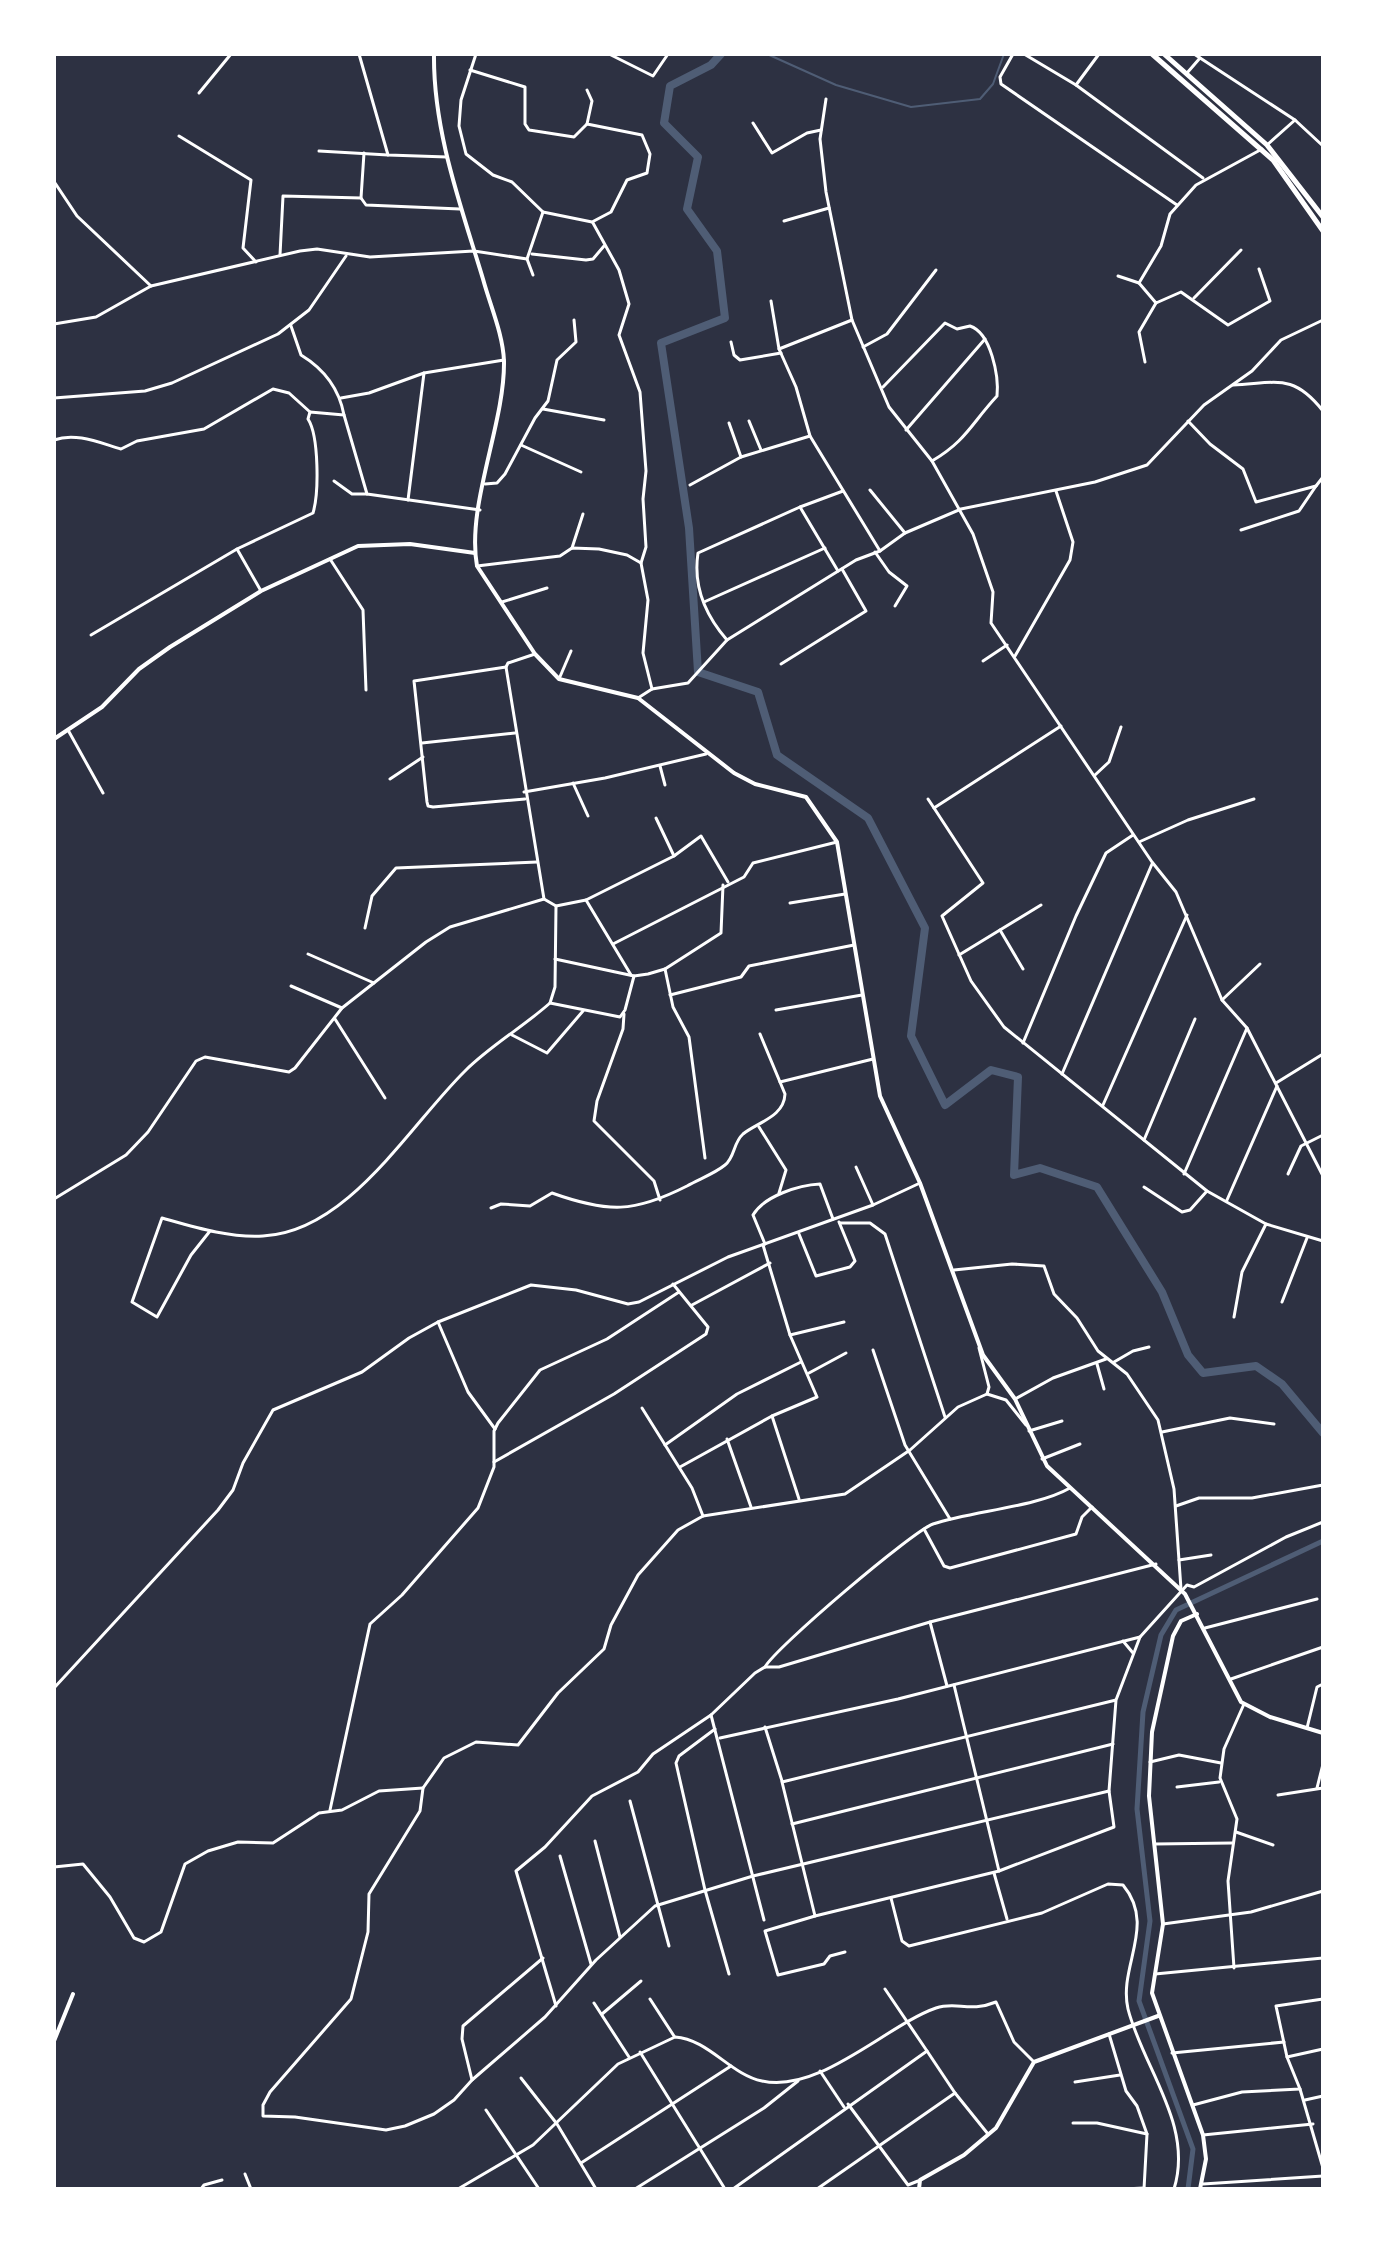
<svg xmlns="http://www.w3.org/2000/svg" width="1377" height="2243" viewBox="0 0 1377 2243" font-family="Inter,sans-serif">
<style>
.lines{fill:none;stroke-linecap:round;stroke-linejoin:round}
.stream{stroke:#4f5d75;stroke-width:2}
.canal{stroke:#4f5d75;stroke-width:5}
.river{stroke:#4f5d75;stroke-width:8}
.minor{stroke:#fff;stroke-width:3}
.tertiary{stroke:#fff;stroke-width:4}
.secondary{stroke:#fff;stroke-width:4}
.primary{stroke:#fff;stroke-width:5}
</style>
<rect width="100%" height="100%" fill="#2d3142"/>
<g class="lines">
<!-- stream -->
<path class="stream" d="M767 54 836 85 911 107 980 99 993 84 1004 54"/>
<!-- canal -->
<path class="canal" d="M1188 2189 1193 2149 1139 2001 1150 1921 1137 1809 1143 1712 1161 1635 1176 1610 1323 1541"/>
<!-- river -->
<path class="river" d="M721 54 711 65 670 86 664 123 698 157 687 209 717 251 725 318 661 343 689 528 698 672 758 692 777 755 868 818 925 928 911 1036 945 1105 991 1070 1018 1077 1014 1175 1040 1168 1097 1187 1162 1292 1188 1355 1203 1373 1256 1366 1282 1384 1323 1433"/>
<!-- minor -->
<g class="minor">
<path d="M359 54 388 155 447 157"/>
<path d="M476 54 461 100 459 126 466 154 493 175 512 182 543 212 592 222 611 212 627 180 647 173 650 154 642 135 587 124 592 101 587 90"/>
<path d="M609 54 653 76 668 54"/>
<path d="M1013 54 1000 77 1001 84 1177 205"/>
<path d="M1024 54 1076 85 1203 178"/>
<path d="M1194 54 1295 120"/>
<path d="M470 70 525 87V124L529 130 574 137 587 124"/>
<path d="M1187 73 1200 58"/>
<path d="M1076 85 1099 54"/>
<path d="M199 93 231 54"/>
<path d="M826 99 820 139 826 192 852 320 889 407 932 461 973 534 993 592 991 623 1152 862 1176 892 1222 1000 1247 1028 1323 1176"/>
<path d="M753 123 772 153 807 133 821 130"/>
<path d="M179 136 251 180 243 248 256 262"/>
<path d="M1267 145 1295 120 1323 146"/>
<path d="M319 151 388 155"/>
<path d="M364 153 361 198 366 205 460 209"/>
<path d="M55 183 77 216 151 286"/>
<path d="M784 221 829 208"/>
<path d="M593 223 619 270 629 304 619 335 640 392 646 471 643 499 646 547 641 563"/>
<path d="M532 254 586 260 593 259 604 246"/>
<path d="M280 255 283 196 361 198"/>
<path d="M527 259 533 275"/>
<path d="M1259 269 1270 301 1228 325 1181 292 1156 303 1139 283 1161 246 1170 214 1196 185 1262 149"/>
<path d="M1118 276 1139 283"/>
<path d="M1194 298 1241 250"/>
<path d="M771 301 779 349 852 320"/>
<path d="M54 324 96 317 151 286 300 251 317 249 370 257 474 251 527 259 543 212"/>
<path d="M291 326 301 355C324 369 339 388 344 415"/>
<path d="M731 342 734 355 740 360 781 353"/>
<path d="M863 347 887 334 936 270"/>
<path d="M779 349 796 387 810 436 880 551 905 533 961 509 1095 482 1147 465 1204 405 1252 371 1281 340 1323 320"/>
<path d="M1145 362 1139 332 1156 303"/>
<path d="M1233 385C1277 383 1293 373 1323 411"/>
<path d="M883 387 945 323 957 329 970 326C991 333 999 376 997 396 971 424 966 441 932 461"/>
<path d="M54 398 145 391 172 383 278 334 309 310 346 256"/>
<path d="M341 398 369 393 424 373 504 360"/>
<path d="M543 409 604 420"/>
<path d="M749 421 761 450"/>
<path d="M1188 421 1210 444 1243 469 1256 502 1316 486 1323 477"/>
<path d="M729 423 741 457"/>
<path d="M906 430 985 339"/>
<path d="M54 440C76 432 100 443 121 449L137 441 204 429 273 389 289 393 310 412"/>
<path d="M521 445 581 472"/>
<path d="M334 481 352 494H367"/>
<path d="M485 484 497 483 505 474 535 418 548 401 557 360 576 342 574 320"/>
<path d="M690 485 741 457 810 436"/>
<path d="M870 490 905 533"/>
<path d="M408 500 424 373"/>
<path d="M1241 530 1299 511 1316 486"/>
<path d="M572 548 583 514"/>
<path d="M875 552 889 572 907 586 895 606"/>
<path d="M330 559 363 610 366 690"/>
<path d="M477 566 560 556 572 548 599 549 627 555 641 563 648 600 643 653 652 689 638 698"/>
<path d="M838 571 800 507 843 491"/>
<path d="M261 591 237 549 313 513C319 493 319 436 308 419L310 412 344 415 367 494 480 510"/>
<path d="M502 602 547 588"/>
<path d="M704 602 825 548"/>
<path d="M91 635 237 549"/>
<path d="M727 640C706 616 693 586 698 553L800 507"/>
<path d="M535 654 508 663 506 667 544 899"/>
<path d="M1015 656 1070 560 1073 542 1056 491"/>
<path d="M983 661 1007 645"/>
<path d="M781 664 866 611 842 569"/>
<path d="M506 667 414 681 427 802 428 806 433 807 525 799"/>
<path d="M559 679 571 651"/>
<path d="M652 689 688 683 727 640 856 560 880 551"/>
<path d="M1061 726 934 808 983 883 942 916 971 981 1004 1027 1207 1191 1266 1224 1323 1241"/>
<path d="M68 730 103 793"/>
<path d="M422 743 515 733"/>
<path d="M660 766 665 785"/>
<path d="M1095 775 1109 762 1121 727"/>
<path d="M390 779 423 757"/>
<path d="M573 783 588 816"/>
<path d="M524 792 605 778 706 754"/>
<path d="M928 799 934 808"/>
<path d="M656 818 674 856"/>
<path d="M1139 842 1188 820 1254 799"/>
<path d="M586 900 631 975"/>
<path d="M790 903 845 894"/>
<path d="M365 928 372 896 396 868 537 862"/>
<path d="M1000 930 1023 969"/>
<path d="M613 944 744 877 753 863 837 842"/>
<path d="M308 954 374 983"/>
<path d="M959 955 1041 905"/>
<path d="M555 959 634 976 648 974 665 969 721 933 723 885"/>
<path d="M665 969 673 1007 689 1037 705 1158"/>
<path d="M291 986 342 1008"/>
<path d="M670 995 741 977 749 966 854 945"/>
<path d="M1222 1000 1260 964"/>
<path d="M550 1003 620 1017 625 1010 634 976"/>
<path d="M776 1010 862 995"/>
<path d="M624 1014 623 1029 597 1101 594 1121 654 1181 660 1200"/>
<path d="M335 1019 385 1098"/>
<path d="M512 1035 547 1053 583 1011"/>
<path d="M1023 1043 1076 916 1106 853 1133 835"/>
<path d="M1062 1074 1152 864"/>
<path d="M780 1082 873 1059"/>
<path d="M1276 1083 1323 1054"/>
<path d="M1103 1105 1187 915"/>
<path d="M759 1127 786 1170 779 1193"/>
<path d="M1144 1140 1195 1019"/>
<path d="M856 1167 873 1205"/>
<path d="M1184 1174 1247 1028"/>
<path d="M1288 1174 1301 1146 1323 1135"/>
<path d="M1144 1187 1182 1212 1190 1210 1207 1191"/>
<path d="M54 1199 126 1155 148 1132 196 1061 205 1057 289 1072 295 1068 342 1008 426 942 450 927 544 899 556 906 586 900 674 856 701 836 728 882"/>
<path d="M1227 1200 1277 1086"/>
<path d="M491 1208 501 1204 530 1206 552 1193C608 1213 634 1213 687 1186 699 1179 714 1174 725 1165 735 1157 733 1143 743 1134 758 1122 784 1117 785 1094L760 1034"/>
<path d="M840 1223H870L885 1234 945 1417"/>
<path d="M210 1231 191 1255 157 1317 132 1302 162 1218C194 1227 229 1238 263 1236 348 1232 409 1126 465 1071 490 1046 523 1027 550 1003L555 987 556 906"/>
<path d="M799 1234 816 1276 850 1267 855 1261 839 1222"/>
<path d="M765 1244 753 1215C764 1196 799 1185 820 1184L833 1219"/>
<path d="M954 1270 1012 1264 1044 1266 1054 1294 1077 1318 1098 1351 1127 1374 1158 1420 1174 1489 1181 1589"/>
<path d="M1282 1302 1307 1238"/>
<path d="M692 1305 770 1263"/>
<path d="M1234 1317 1242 1272 1266 1224"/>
<path d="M438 1322 468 1392 495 1429"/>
<path d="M790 1335 844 1322"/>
<path d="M979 1348 989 1387 987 1394 958 1407 910 1450 845 1494 703 1516 678 1530 638 1575 611 1625 604 1649 558 1693 518 1745 476 1742 444 1758 423 1788 420 1811 369 1894 368 1932 351 1999 270 2092 263 2105V2116L295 2117 386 2130 405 2126 434 2114 454 2100 472 2080 545 2017 596 1960 655 1906 753 1876 1109 1791"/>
<path d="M873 1350 905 1445 950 1519"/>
<path d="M1114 1362 1133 1351 1149 1347"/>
<path d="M1097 1364 1104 1389"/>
<path d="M809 1373 846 1353"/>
<path d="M987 1394 1006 1400 1026 1425"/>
<path d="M1015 1399 1053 1378 1106 1359"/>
<path d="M642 1408 692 1488 703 1516"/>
<path d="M772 1416 799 1499"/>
<path d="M1029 1431 1062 1421"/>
<path d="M1162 1432 1230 1418 1274 1424"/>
<path d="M727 1439 751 1507"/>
<path d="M665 1445 737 1394 801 1362"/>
<path d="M1042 1459 1080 1444"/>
<path d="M494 1462 614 1394 706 1334 708 1327 673 1284"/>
<path d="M680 1467 772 1416 817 1397 790 1335 763 1245"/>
<path d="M1176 1506 1199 1498H1252L1323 1485"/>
<path d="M924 1529 944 1566 950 1568 1076 1534 1082 1517 1092 1507"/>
<path d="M1179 1560 1211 1555"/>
<path d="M930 1622 947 1686"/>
<path d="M1205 1628 1317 1599"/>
<path d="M1123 1641 1133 1653"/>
<path d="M765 1667C775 1648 914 1530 933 1524 972 1511 1037 1507 1070 1488"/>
<path d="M1231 1679 1323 1647"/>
<path d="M954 1685 999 1871"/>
<path d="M54 1688 218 1510 233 1490 243 1463 273 1410 362 1372 409 1338 438 1322 531 1285 576 1290 628 1304 639 1302 728 1257 873 1205 920 1183"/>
<path d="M1116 1700 782 1782 815 1916 999 1871 1114 1827 1109 1791 1116 1700 1140 1637 1187 1585 1194 1587 1286 1537 1323 1522"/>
<path d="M711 1715 764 1920"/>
<path d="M765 1727 782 1781"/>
<path d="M1307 1728 1317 1687 1323 1684"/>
<path d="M715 1729 679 1756 676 1763 705 1890 729 1974"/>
<path d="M720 1738 898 1699 1140 1637"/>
<path d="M1150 1762 1179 1755 1221 1763"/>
<path d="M1177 1787 1219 1782"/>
<path d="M1317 1788 1323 1764"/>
<path d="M1278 1795 1323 1788"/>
<path d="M630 1801 669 1946"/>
<path d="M330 1810 370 1624 402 1595 478 1508 494 1467V1431L498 1423 540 1370 607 1339 679 1292"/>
<path d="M792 1824 1113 1744"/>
<path d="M1236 1832 1273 1845"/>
<path d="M595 1841 620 1937"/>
<path d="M1155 1844 1232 1843"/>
<path d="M560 1856 591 1964"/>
<path d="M54 1867 83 1864 110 1897 134 1938 144 1942 161 1932 185 1864 208 1851 238 1842 273 1843 319 1813 342 1810 379 1791 423 1788"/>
<path d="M994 1873 1007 1919"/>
<path d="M891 1898 902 1941 909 1946 1042 1913 1108 1884 1123 1885C1157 1926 1118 1966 1128 2009 1143 2068 1194 2125 1174 2189"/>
<path d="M815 1916 765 1931 778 1975 824 1964 830 1956 845 1952"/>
<path d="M1163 1924 1251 1912 1323 1891"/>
<path d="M1234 1968 1228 1881 1237 1819 1220 1778 1224 1749 1244 1704"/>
<path d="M1155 1974 1323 1958"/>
<path d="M650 1999 674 2036"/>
<path d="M594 2003 629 2057"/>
<path d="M556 2006 516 1871 545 1847 592 1796 638 1772 653 1754 711 1715 755 1673 765 1667H779L930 1622 1156 1564"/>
<path d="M602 2014 641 1981"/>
<path d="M1109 2034 1126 2091 1137 2106 1147 2134 1144 2189"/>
<path d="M927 2051 955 2093"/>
<path d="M640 2052 725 2189"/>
<path d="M1172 2053 1284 2042"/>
<path d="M1287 2057 1323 2049"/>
<path d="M820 2071 844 2107"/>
<path d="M521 2078 557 2124 596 2189"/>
<path d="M472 2080 462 2039 463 2026 543 1958"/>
<path d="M1075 2082 1120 2075"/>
<path d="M1300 2089 1323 2168"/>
<path d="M1305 2100 1323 2096"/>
<path d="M848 2104 908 2185 918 2181"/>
<path d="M1193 2105 1242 2092 1300 2089 1287 2057 1276 2006 1323 1999"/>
<path d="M486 2110 539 2189"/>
<path d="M1073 2123H1097L1147 2134"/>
<path d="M1203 2135 1313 2124"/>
<path d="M581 2163 731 2066"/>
<path d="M245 2174 251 2189"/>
<path d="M1203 2184 1323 2176"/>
<path d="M201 2189 204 2185 222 2180"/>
<path d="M458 2189 533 2145 618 2064 675 2037C708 2039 731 2075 762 2081 819 2094 887 2025 936 2008 957 2001 969 2013 996 2002L1014 2042 1034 2062"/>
<path d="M635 2189 764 2108 798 2081"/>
<path d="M733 2189 927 2051 885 1989"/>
<path d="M817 2189 955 2093 988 2134"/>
<path d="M1124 2189 1144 2188"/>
</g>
<!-- tertiary -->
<g class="tertiary">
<path d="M54 739 102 707 139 669 170 647 261 591 358 546 410 544 475 553"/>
<path d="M54 2041 73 1994"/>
<path d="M919 2189 920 2180 964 2155 996 2128 1034 2062 1158 2016"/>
</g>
<!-- secondary -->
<g class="secondary">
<path d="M434 54C433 131 461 206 483 279 490 305 503 334 504 361 505 424 466 505 477 566L535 654 559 679 638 698 734 773 755 784 806 797 837 842 880 1096 920 1183 983 1355 1015 1399 1047 1466 1185 1594 1241 1702 1270 1717 1323 1733"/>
<path d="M1197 1614 1181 1621 1173 1636 1152 1732 1149 1796 1163 1924 1152 1993 1203 2135 1206 2159 1200 2189"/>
</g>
<!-- primary -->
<g class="primary">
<path d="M1152 54 1273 160 1323 231"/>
<path d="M1164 54 1267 145 1323 217"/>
</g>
</g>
<!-- border -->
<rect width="1377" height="2243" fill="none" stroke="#ffffff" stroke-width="112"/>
</svg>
